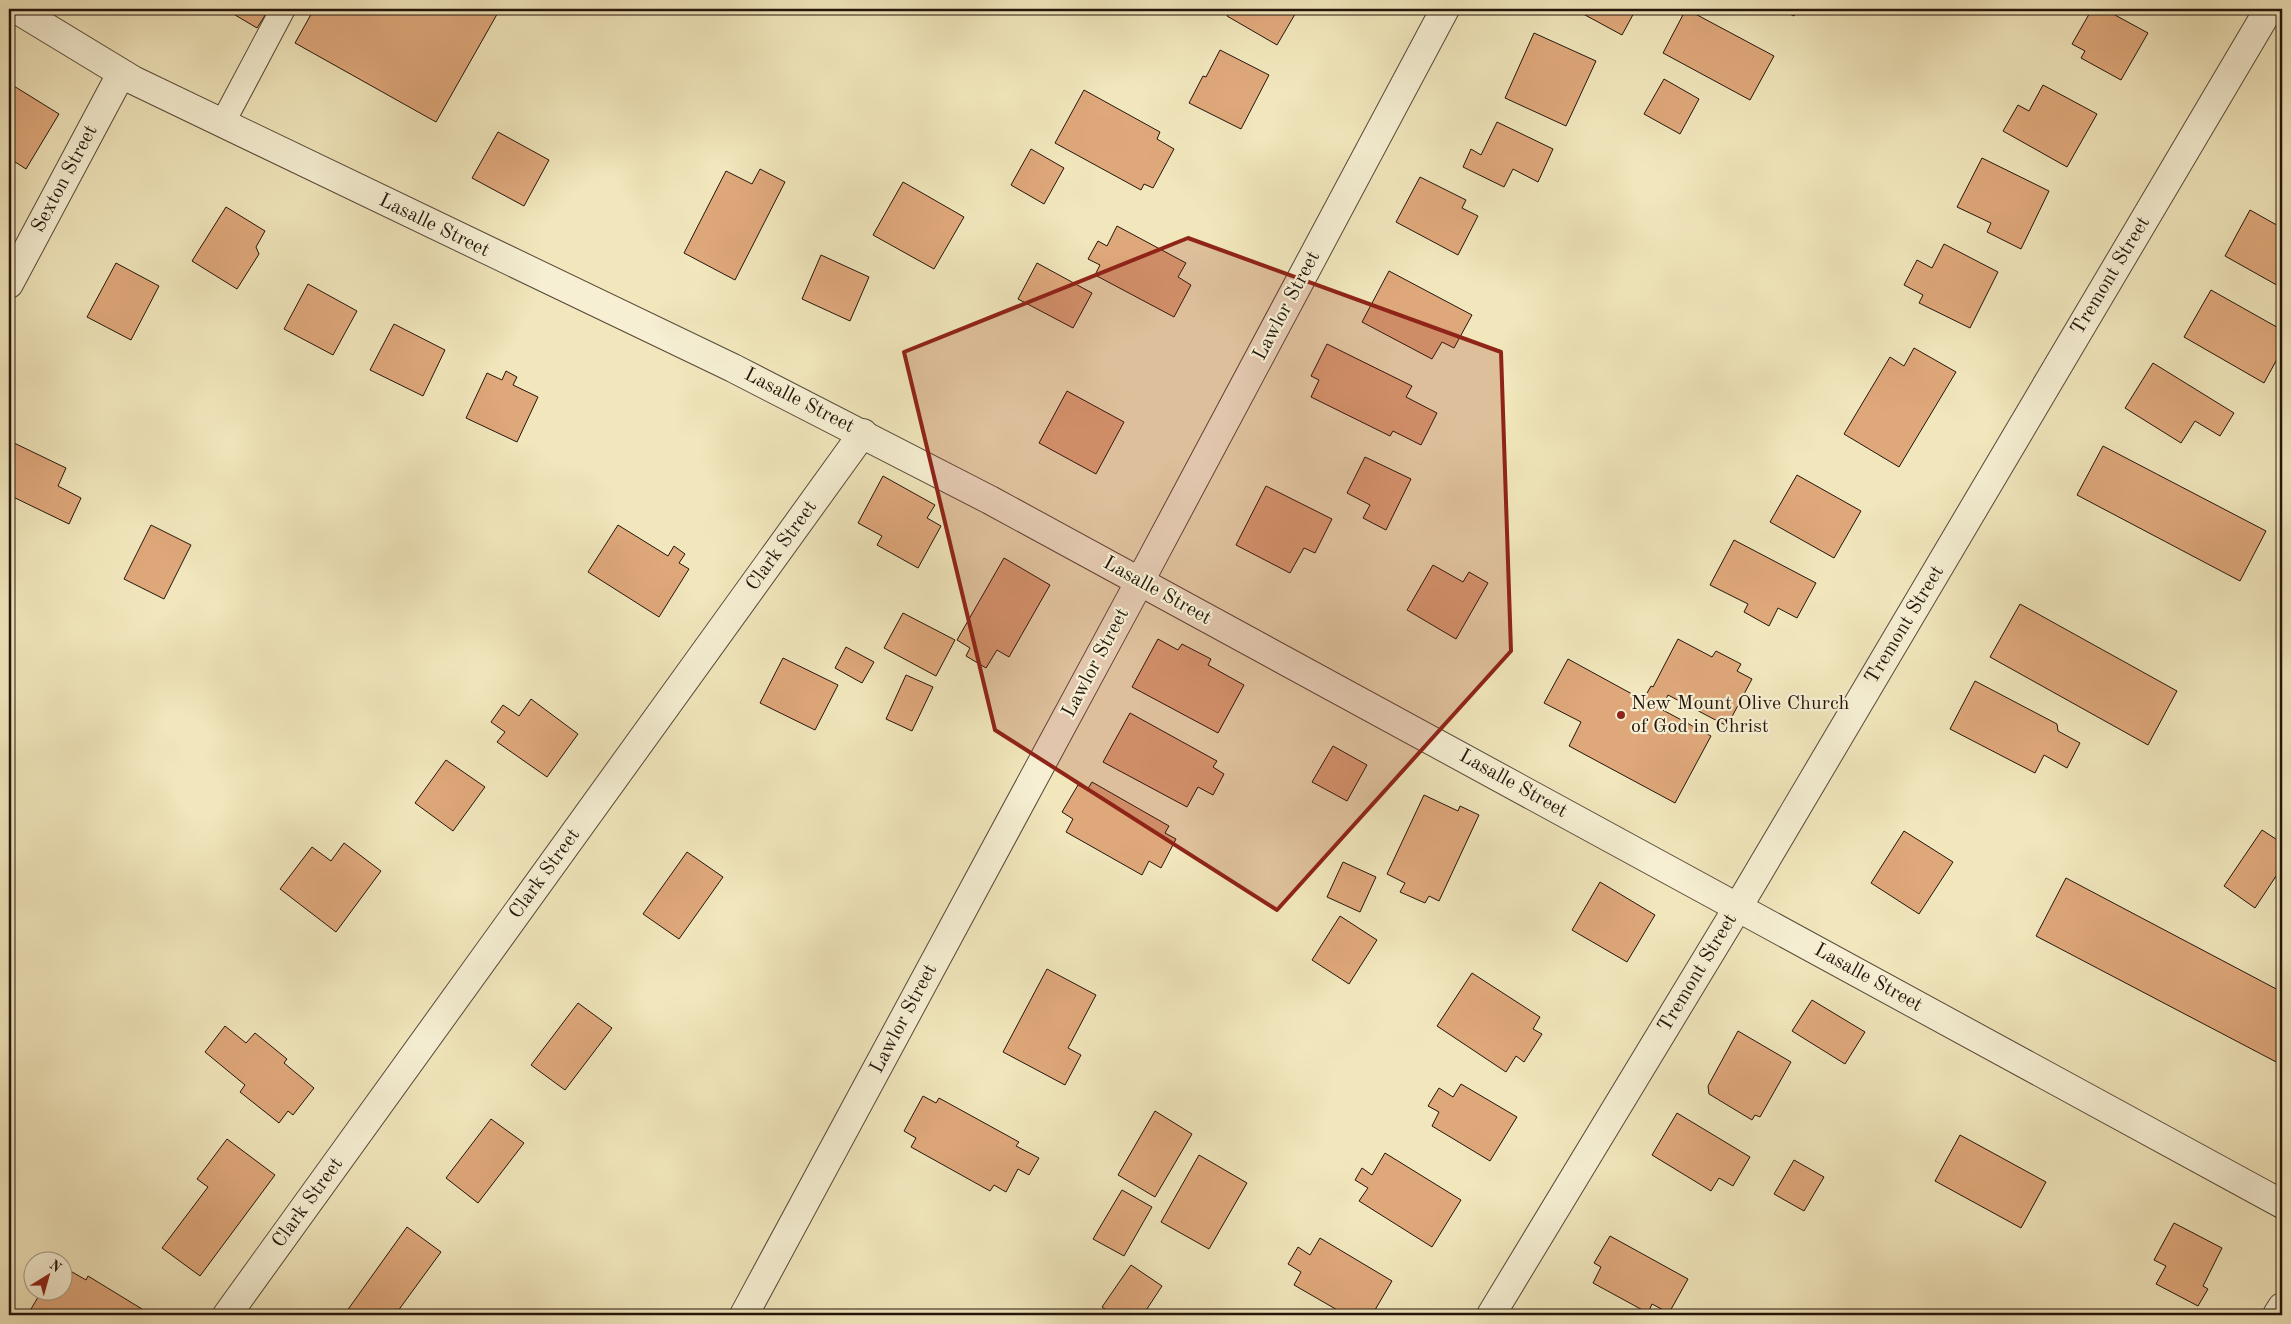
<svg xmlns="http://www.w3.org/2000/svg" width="2291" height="1324" viewBox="0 0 2291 1324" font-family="'Old Standard TT',serif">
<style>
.building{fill:#dfa87b;stroke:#24150b}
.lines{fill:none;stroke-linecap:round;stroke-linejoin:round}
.service-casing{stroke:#574937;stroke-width:26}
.minor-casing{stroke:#574937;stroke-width:30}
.service{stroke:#f6efd3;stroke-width:24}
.minor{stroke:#f6efd3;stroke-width:28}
.marked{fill:#8f2418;fill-opacity:0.2;stroke:#8f2418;stroke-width:4;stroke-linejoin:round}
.poi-dot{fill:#8f2418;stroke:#f6efd3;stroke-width:2}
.labels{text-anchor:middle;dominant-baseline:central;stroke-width:4.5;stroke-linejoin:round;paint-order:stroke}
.street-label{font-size:20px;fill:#24150b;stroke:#f6efd3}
.poi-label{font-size:20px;fill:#24150b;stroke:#f6efd3;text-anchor:start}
</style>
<rect width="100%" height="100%" fill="#f1e6bc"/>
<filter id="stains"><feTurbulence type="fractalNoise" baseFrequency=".004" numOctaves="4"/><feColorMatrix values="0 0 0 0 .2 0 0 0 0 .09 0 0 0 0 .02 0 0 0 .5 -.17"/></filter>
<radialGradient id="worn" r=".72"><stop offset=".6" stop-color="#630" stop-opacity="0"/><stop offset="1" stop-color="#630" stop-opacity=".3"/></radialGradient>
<!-- building -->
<g class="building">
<path d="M225 9H269L257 28Z"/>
<path d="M314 9H500L436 122 295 43Z"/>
<path d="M1231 9H1298L1277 45 1227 16Z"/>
<path d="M1574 9H1636L1622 35Z"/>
<path d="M1686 9 1774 56 1750 100 1663 53Z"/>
<path d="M1779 9H1798L1794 16Z"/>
<path d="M2092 9H2104L2148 33 2121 80 2081 58 2085 51 2072 44Z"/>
<path d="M1534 33 1596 61 1566 126 1505 98Z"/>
<path d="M1220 50 1269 75 1241 129 1189 103 1203 76 1206 77Z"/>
<path d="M1664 79 1699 99 1680 134 1644 114Z"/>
<path d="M9 83 59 114 26 169 9 158Z"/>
<path d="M2043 85 2097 114 2067 167 2003 131 2018 105 2029 111Z"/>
<path d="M1084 90 1160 132 1157 139 1174 149 1153 188 1144 184 1141 190 1055 143Z"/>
<path d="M1497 122 1553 149 1538 182 1513 169 1504 187 1463 167 1471 149 1481 155Z"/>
<path d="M498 132 549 160 524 206 472 178Z"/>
<path d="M1031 149 1064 168 1044 204 1011 185Z"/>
<path d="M1982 158 2049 191 2021 249 1987 232 1991 223 1957 207Z"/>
<path d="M760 169 785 182 735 280 684 253 726 171 752 184Z"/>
<path d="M1420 177 1466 200 1462 208 1478 216 1458 255 1396 222Z"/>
<path d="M903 182 964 217 934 269 873 235Z"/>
<path d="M226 207 265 231 256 247 259 254 237 289 192 261Z"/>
<path d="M2250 210 2282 228V288L2225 256Z"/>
<path d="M1117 226 1186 263 1178 277 1191 285 1174 317 1095 275 1100 265 1088 259 1098 241 1107 246Z"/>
<path d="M1944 244 1998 272 1970 328 1919 303 1923 295 1904 285 1917 260 1932 268Z"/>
<path d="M821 255 869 277 850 321 802 299Z"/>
<path d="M116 263 159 286 131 340 87 317Z"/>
<path d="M1037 263 1092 293 1073 328 1018 299Z"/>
<path d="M1389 271 1472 315 1454 348 1442 342 1432 359 1362 322Z"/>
<path d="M308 284 357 311 333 355 284 329Z"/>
<path d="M2211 290 2282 330V350L2264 383 2184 337Z"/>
<path d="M394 324 445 350 423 396 370 370Z"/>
<path d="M1327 344 1412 386 1406 397 1437 413 1421 445 1393 431 1390 436 1311 397 1319 380 1311 376Z"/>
<path d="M1914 348 1956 372 1899 467 1844 434 1890 357 1904 366Z"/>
<path d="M2153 363 2234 413 2220 436 2195 421 2181 443 2125 408Z"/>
<path d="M506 371 517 377 513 385 538 397 517 442 466 418 487 373 502 380Z"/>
<path d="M1067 391 1124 422 1096 474 1039 443Z"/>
<path d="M12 442 66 468 58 486 81 498 69 524 9 495V449Z"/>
<path d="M2103 446 2266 531 2240 581 2077 495Z"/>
<path d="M1365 457 1411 479 1386 530 1363 518 1370 505 1347 493Z"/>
<path d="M1797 475 1861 511 1834 558 1770 522Z"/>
<path d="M883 476 935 505 927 518 941 526 918 568 877 545 882 536 858 523Z"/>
<path d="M1266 486 1332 519 1315 553 1304 548 1290 573 1236 545Z"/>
<path d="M151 525 191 545 164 599 124 579Z"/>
<path d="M618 525 668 556 674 546 685 554 679 563 689 569 659 617 588 572Z"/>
<path d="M1734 540 1816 583 1797 618 1778 608 1769 626 1744 612 1748 604 1710 585Z"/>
<path d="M1004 558 1050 585 1009 657 997 650 986 668 966 656 970 648 957 640Z"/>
<path d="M1433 565 1463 582 1469 572 1488 583 1456 639 1407 610Z"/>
<path d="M2020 604 2177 691 2148 745 1990 657Z"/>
<path d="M903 613 955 640 936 676 884 648Z"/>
<path d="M1158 639 1178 650 1182 644 1211 659 1208 665 1244 685 1218 733 1132 687Z"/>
<path d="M1678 639 1712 657 1716 651 1741 664 1737 671 1752 679 1727 726 1668 695 1661 709 1711 736 1675 803 1569 746 1581 722 1544 703 1568 659 1643 700 1651 686 1653 687Z"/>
<path d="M846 647 874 662 862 683 835 668Z"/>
<path d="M783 658 838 685 815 730 760 703Z"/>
<path d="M906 675 933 687 912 731 886 719Z"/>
<path d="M1975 681 2057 724 2058 731 2080 743 2067 768 2044 755 2035 773 1950 729Z"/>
<path d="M531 699 578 734 547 777 497 742 505 732 491 722 503 705 519 716Z"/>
<path d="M1130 713 1217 761 1213 767 1224 774 1213 795 1198 787 1187 807 1103 762Z"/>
<path d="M1333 746 1367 765 1347 801 1312 782Z"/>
<path d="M446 760 485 787 453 831 415 803Z"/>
<path d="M1092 782 1169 826 1165 833 1176 839 1161 868 1149 861 1142 875 1066 832 1073 819 1062 812 1078 785 1087 790Z"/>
<path d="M1424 795 1458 811 1460 806 1479 815 1439 901 1429 896 1425 903 1400 892 1405 883 1387 874Z"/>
<path d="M2262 830 2282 843V867L2255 908 2224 886Z"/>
<path d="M1904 831 1953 862 1919 914 1871 883Z"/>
<path d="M344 843 381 871 336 932 280 889 312 847 331 861Z"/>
<path d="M687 852 723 877 679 939 643 914Z"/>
<path d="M1343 862 1376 877 1360 912 1327 897Z"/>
<path d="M2066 878 2282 992V1065L2036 936Z"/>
<path d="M1600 882 1655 915 1627 962 1572 930Z"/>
<path d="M1340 916 1377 940 1349 984 1312 960Z"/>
<path d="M1047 969 1096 995 1068 1048 1081 1055 1065 1085 1003 1052Z"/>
<path d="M1472 973 1540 1017 1533 1029 1542 1034 1524 1062 1516 1056 1506 1072 1437 1026Z"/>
<path d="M1812 1000 1865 1032 1845 1064 1792 1031Z"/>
<path d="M578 1003 612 1028 565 1090 531 1065Z"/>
<path d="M225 1026 246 1043 255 1033 287 1059 284 1063 314 1088 293 1115 288 1111 279 1123 240 1092 245 1085 205 1052Z"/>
<path d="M1738 1031 1791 1062 1760 1117 1755 1115 1752 1120 1709 1094 1708 1086Z"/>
<path d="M1461 1084 1517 1117 1490 1161 1432 1126 1439 1112 1428 1106 1439 1088 1453 1097Z"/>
<path d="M923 1096 936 1103 939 1098 1019 1142 1016 1146 1039 1158 1029 1175 1018 1169 1006 1192 994 1185 990 1191 911 1147 916 1138 904 1131Z"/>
<path d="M1155 1111 1192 1134 1155 1197 1118 1175Z"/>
<path d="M1677 1113 1750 1157 1733 1186 1719 1178 1711 1191 1652 1155Z"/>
<path d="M491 1119 524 1143 478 1203 446 1178Z"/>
<path d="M1960 1135 2046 1182 2021 1228 1935 1181Z"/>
<path d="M227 1139 275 1175 200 1276 162 1248 208 1187 197 1179Z"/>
<path d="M1385 1153 1461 1200 1432 1247 1359 1201 1368 1188 1355 1180 1362 1168 1372 1175Z"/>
<path d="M1199 1155 1247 1183 1209 1249 1161 1222Z"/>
<path d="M1794 1160 1824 1177 1804 1211 1774 1194Z"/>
<path d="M1122 1190 1152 1207 1124 1256 1093 1239Z"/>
<path d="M2174 1223 2222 1248 2203 1286 2208 1289 2198 1306 2156 1284 2166 1266 2154 1260Z"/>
<path d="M407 1227 441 1252 395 1315H344Z"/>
<path d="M1610 1236 1688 1279 1669 1313 1652 1304 1648 1313 1593 1283 1601 1267 1594 1263Z"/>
<path d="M1320 1238 1392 1281 1372 1315H1346L1294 1285 1301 1272 1288 1264 1298 1247 1310 1255Z"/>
<path d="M1131 1265 1162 1286 1143 1315H1114L1102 1307Z"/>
<path d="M67 1269 86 1280 88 1276 142 1309 138 1315H41L31 1309 41 1292H62V1277Z"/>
</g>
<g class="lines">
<defs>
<path id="service" d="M222 124 283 9"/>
<g id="minor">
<path d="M16 9 133 80 733 368 990 500 2282 1204"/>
<path d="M9 284 121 74"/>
<path d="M227 1315 863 433"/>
<path d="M744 1315 1140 581 1445 9"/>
<path d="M1491 1315 1738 907 2269 9"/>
<path d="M2277 1315 2282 1307"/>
</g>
</defs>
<!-- service casing -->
<use href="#service" class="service-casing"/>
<!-- minor casing -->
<use href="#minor" class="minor-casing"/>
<!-- service -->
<use href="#service" class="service"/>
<!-- minor -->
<use href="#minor" class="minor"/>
</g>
<!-- marked area -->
<path class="marked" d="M1188 238 1501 352 1511 651 1277 910 995 730 904 352Z"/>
<!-- markers -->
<circle class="poi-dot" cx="1621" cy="715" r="5"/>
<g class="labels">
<!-- street labels -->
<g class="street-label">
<text transform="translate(65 179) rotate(-62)">Sexton Street</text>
<text transform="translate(434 226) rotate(26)">Lasalle Street</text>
<text transform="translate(2111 276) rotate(-59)">Tremont Street</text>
<text transform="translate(1287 306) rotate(-62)">Lawlor Street</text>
<text transform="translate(799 401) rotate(27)">Lasalle Street</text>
<text transform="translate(782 546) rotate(-54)">Clark Street</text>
<text transform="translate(1157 591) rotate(29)">Lasalle Street</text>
<text transform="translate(1905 625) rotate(-59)">Tremont Street</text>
<text transform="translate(1096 663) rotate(-62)">Lawlor Street</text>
<text transform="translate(1513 784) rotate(29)">Lasalle Street</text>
<text transform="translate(545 874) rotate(-54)">Clark Street</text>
<text transform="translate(1698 973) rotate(-59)">Tremont Street</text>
<text transform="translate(1868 978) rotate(29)">Lasalle Street</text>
<text transform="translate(904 1019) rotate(-62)">Lawlor Street</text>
<text transform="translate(308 1203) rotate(-54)">Clark Street</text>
</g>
<!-- poi labels -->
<g class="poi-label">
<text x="1631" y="704">New Mount Olive Church<tspan x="1631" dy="23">of God in Christ</tspan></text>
</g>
</g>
<!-- margin -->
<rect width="2291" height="1324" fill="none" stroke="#f1e6bc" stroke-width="30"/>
<rect x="10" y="10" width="2271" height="1304" fill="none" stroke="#24150b" stroke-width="2.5"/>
<rect x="15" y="15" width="2261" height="1294" fill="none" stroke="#24150b"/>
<!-- north arrow -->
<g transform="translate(48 1276) rotate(37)"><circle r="24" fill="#f6efd3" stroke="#a29883"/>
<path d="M0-4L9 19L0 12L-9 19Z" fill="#8f2418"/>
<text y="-8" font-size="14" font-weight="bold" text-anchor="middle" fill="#24150b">N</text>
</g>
<rect width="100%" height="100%" filter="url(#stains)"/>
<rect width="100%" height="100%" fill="url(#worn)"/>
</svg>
